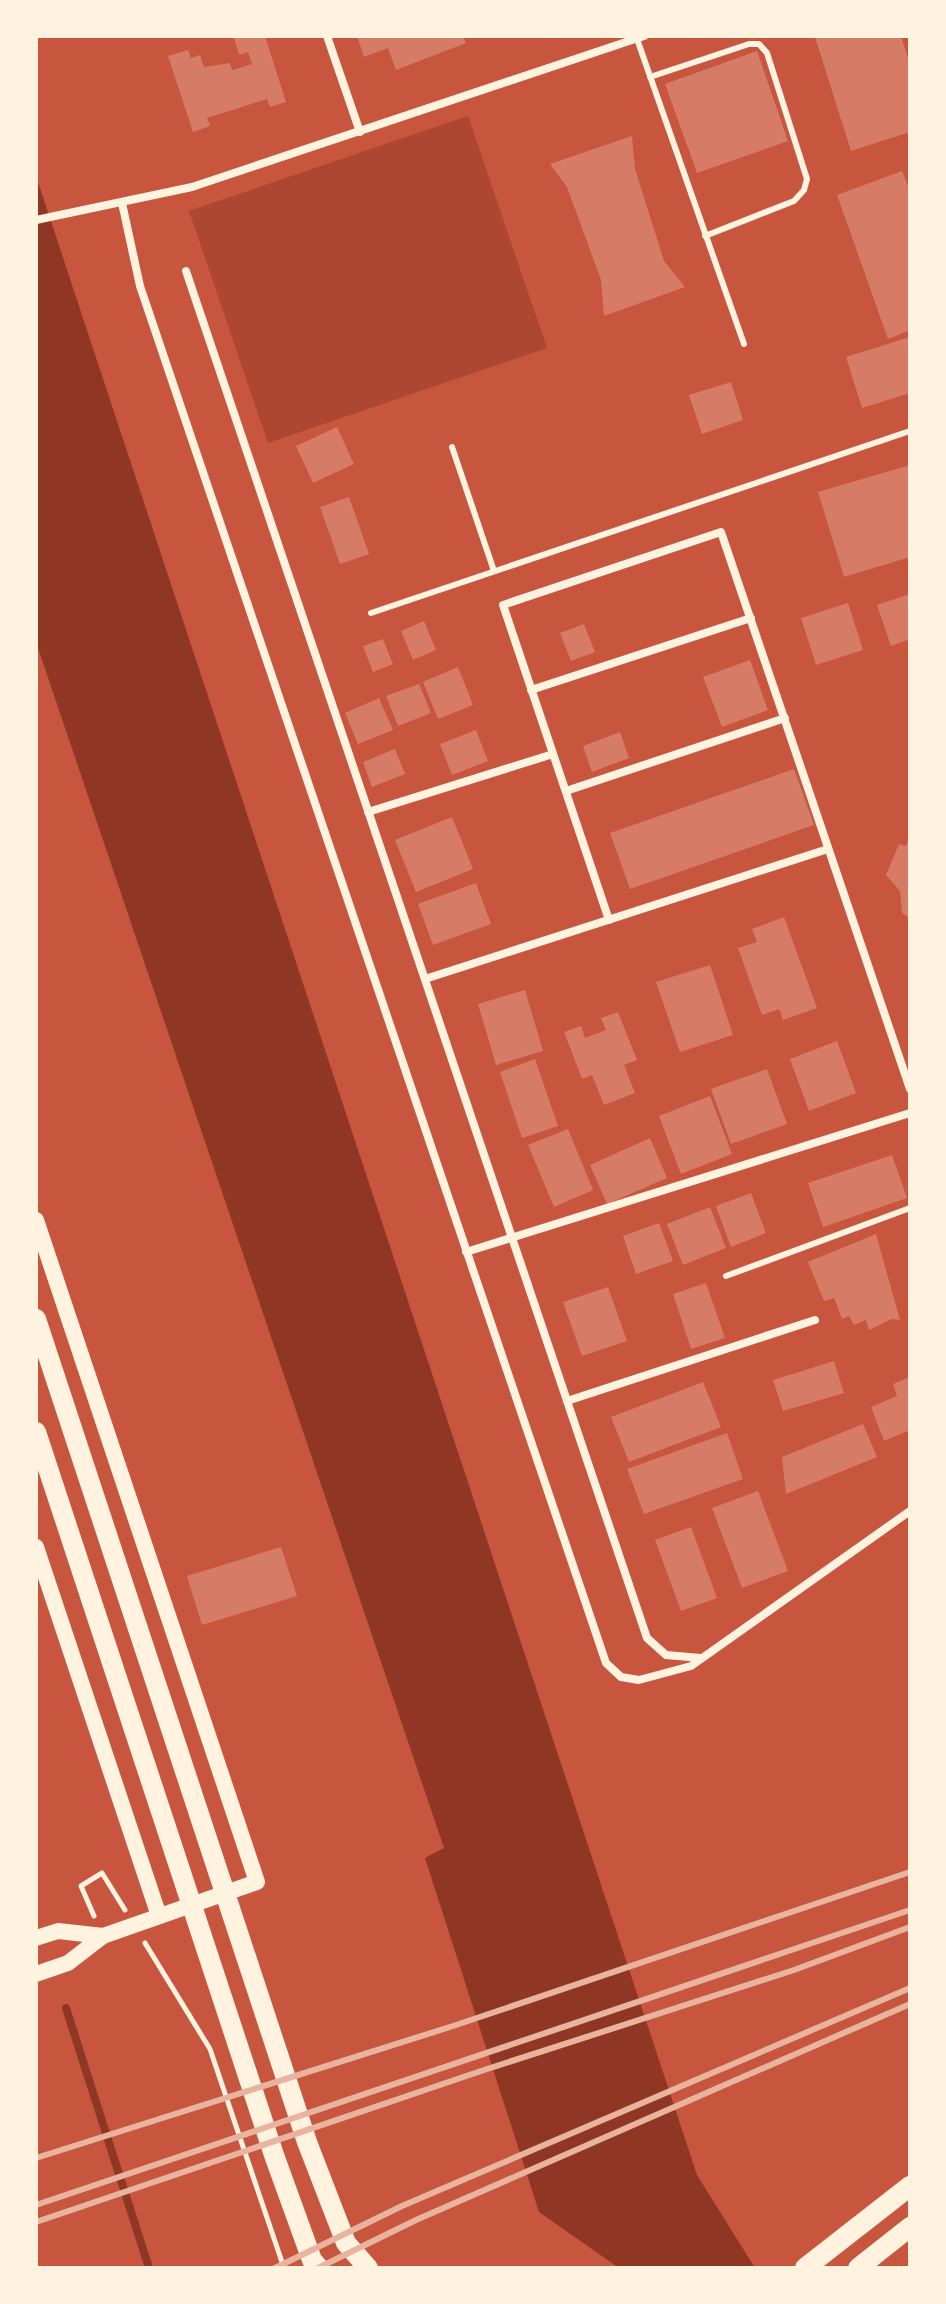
<svg xmlns="http://www.w3.org/2000/svg" width="946" height="2304" viewBox="0 0 946 2304" font-family="Roboto,sans-serif">
<style>
.green{fill:#ae4732}
.water{fill:#8f3625}
.lines{fill:none;stroke-linecap:round;stroke-linejoin:round}
.stream{stroke:#8f3625;stroke-width:8}
.building{fill:#d67c66}
.path{stroke:#fff3e0;stroke-width:5}
.service{stroke:#fff3e0;stroke-width:6}
.minor{stroke:#fff3e0;stroke-width:8}
.secondary{stroke:#fff3e0;stroke-width:16}
.primary{stroke:#fff3e0;stroke-width:20}
.rail{stroke:#e9b49f;stroke-width:6}
</style>
<rect width="100%" height="100%" fill="#c8553d"/>
<!-- green -->
<path class="green" d="M468 116 547 348 268 443 189 211Z"/>
<!-- water -->
<path class="water" d="M36 176 697 2175 755 2268H619L539 2212 425 1858 444 1848 36 642Z"/>
<g class="lines">
<!-- stream -->
<path class="stream" d="M66 2008 149 2268"/>
</g>
<!-- building -->
<g class="building">
<path d="M242 36H265L286 102 270 107 267 99 207 118 210 126 193 132 168 56 188 50 191 58 200 55 204 67 230 63 232 70 252 64 248 52 239 55 234 38Z"/>
<path d="M357 36H463L466 43 396 70 388 48 364 57Z"/>
<path d="M901 36 910 65V132L851 151 815 37Z"/>
<path d="M757 51 788 141 697 173 665 84Z"/>
<path d="M632 136 635 169 664 261 685 287 604 316 601 280 567 187 550 164Z"/>
<path d="M902 171 910 191V330L888 339 837 195Z"/>
<path d="M910 337V393L862 408 846 357Z"/>
<path d="M731 382 743 420 702 434 689 395Z"/>
<path d="M337 427 354 464 313 483 296 446Z"/>
<path d="M910 465V557L844 577 818 492Z"/>
<path d="M349 497 369 554 340 564 320 507Z"/>
<path d="M910 594V639L891 646 877 605Z"/>
<path d="M848 603 863 650 816 665 801 618Z"/>
<path d="M424 621 436 650 413 660 401 631Z"/>
<path d="M584 624 595 652 571 661 560 633Z"/>
<path d="M383 639 393 664 373 672 363 646Z"/>
<path d="M750 660 768 710 722 727 703 677Z"/>
<path d="M458 667 473 705 438 719 423 682Z"/>
<path d="M419 684 431 713 398 726 386 696Z"/>
<path d="M379 698 393 730 358 744 345 713Z"/>
<path d="M476 730 488 761 452 775 440 744Z"/>
<path d="M620 732 629 758 592 772 583 746Z"/>
<path d="M395 749 405 774 372 787 363 762Z"/>
<path d="M794 769 814 825 630 889 610 833Z"/>
<path d="M452 817 473 869 416 892 395 840Z"/>
<path d="M910 836V918L902 913 900 891 886 875 899 844 906 846Z"/>
<path d="M476 883 491 924 433 945 418 904Z"/>
<path d="M784 917 817 1008 783 1020 779 1009 762 1015 738 948 757 942 752 929Z"/>
<path d="M710 965 733 1035 680 1052 656 982Z"/>
<path d="M525 990 543 1051 496 1065 478 1004Z"/>
<path d="M618 1012 637 1060 624 1065 635 1093 604 1105 592 1075 582 1079 564 1032 581 1026 585 1038 606 1030 601 1018Z"/>
<path d="M837 1041 856 1093 809 1111 790 1059Z"/>
<path d="M535 1059 558 1126 522 1138 500 1072Z"/>
<path d="M767 1069 787 1124 731 1144 711 1089Z"/>
<path d="M710 1096 732 1154 681 1174 659 1116Z"/>
<path d="M568 1129 593 1190 554 1207 528 1145Z"/>
<path d="M650 1138 667 1178 607 1204 590 1165Z"/>
<path d="M892 1155 907 1198 823 1227 808 1183Z"/>
<path d="M751 1193 766 1233 731 1247 716 1206Z"/>
<path d="M710 1207 726 1248 683 1265 667 1224Z"/>
<path d="M659 1223 673 1261 636 1274 623 1236Z"/>
<path d="M876 1234 900 1320 892 1319 869 1330 866 1320 854 1325 849 1316 842 1319 834 1298 824 1301 808 1262Z"/>
<path d="M706 1283 725 1338 691 1349 673 1294Z"/>
<path d="M608 1287 627 1341 582 1356 563 1302Z"/>
<path d="M834 1361 844 1393 783 1411 773 1380Z"/>
<path d="M910 1377V1430L884 1441 871 1407 897 1396 893 1384Z"/>
<path d="M703 1382 721 1427 629 1462 611 1417Z"/>
<path d="M863 1424 877 1457 786 1494 782 1457Z"/>
<path d="M727 1433 743 1479 644 1514 627 1469Z"/>
<path d="M758 1491 788 1571 742 1588 712 1508Z"/>
<path d="M691 1527 717 1598 681 1611 655 1540Z"/>
<path d="M281 1547 297 1596 202 1625 187 1576Z"/>
</g>
<g class="lines">
<!-- path -->
<g class="path">
<path d="M94 1916 81 1886 102 1873 125 1910"/>
<path d="M145 1943 210 2049 284 2268"/>
</g>
<!-- service -->
<g class="service">
<path d="M637 39 744 344"/>
<path d="M650 77 749 44H759L767 53 807 179 804 190 794 201 705 236"/>
<path d="M452 447 494 571"/>
<path d="M371 613 910 431"/>
<path d="M726 1276 910 1208"/>
</g>
<!-- minor -->
<g class="minor">
<path d="M327 36 360 132"/>
<path d="M122 203 140 286 606 1663 621 1677 639 1680 691 1666 910 1511"/>
<path d="M36 220 192 187 644 36"/>
<path d="M186 271 647 1638 666 1655 701 1658"/>
<path d="M531 690 751 618"/>
<path d="M566 791 785 718"/>
<path d="M368 812 553 754"/>
<path d="M609 920 503 605 721 532 910 1089"/>
<path d="M425 979 828 849"/>
<path d="M466 1252 910 1113"/>
<path d="M567 1401 815 1320"/>
</g>
<!-- secondary -->
<g class="secondary">
<path d="M36 1220 257 1882 103 1936 68 1963 36 1974"/>
<path d="M36 1547 159 1916"/>
<path d="M36 1938 58 1931 103 1936"/>
</g>
<!-- primary -->
<g class="primary">
<path d="M36 1319 307 2142 346 2243 368 2268"/>
<path d="M36 1432 274 2155 312 2260 319 2268"/>
<path d="M805 2268 910 2186"/>
<path d="M858 2268 910 2227"/>
</g>
<!-- rail -->
<g class="rail">
<path d="M36 2158 453 2026 910 1872"/>
<path d="M36 2205 910 1910"/>
<path d="M36 2222 484 2070 794 1970 910 1927"/>
<path d="M275 2268 402 2206 910 1988"/>
<path d="M318 2268 416 2220 910 2004"/>
</g>
</g>
<!-- border -->
<rect width="946" height="2304" fill="none" stroke="#fff3e0" stroke-width="76"/>
</svg>
